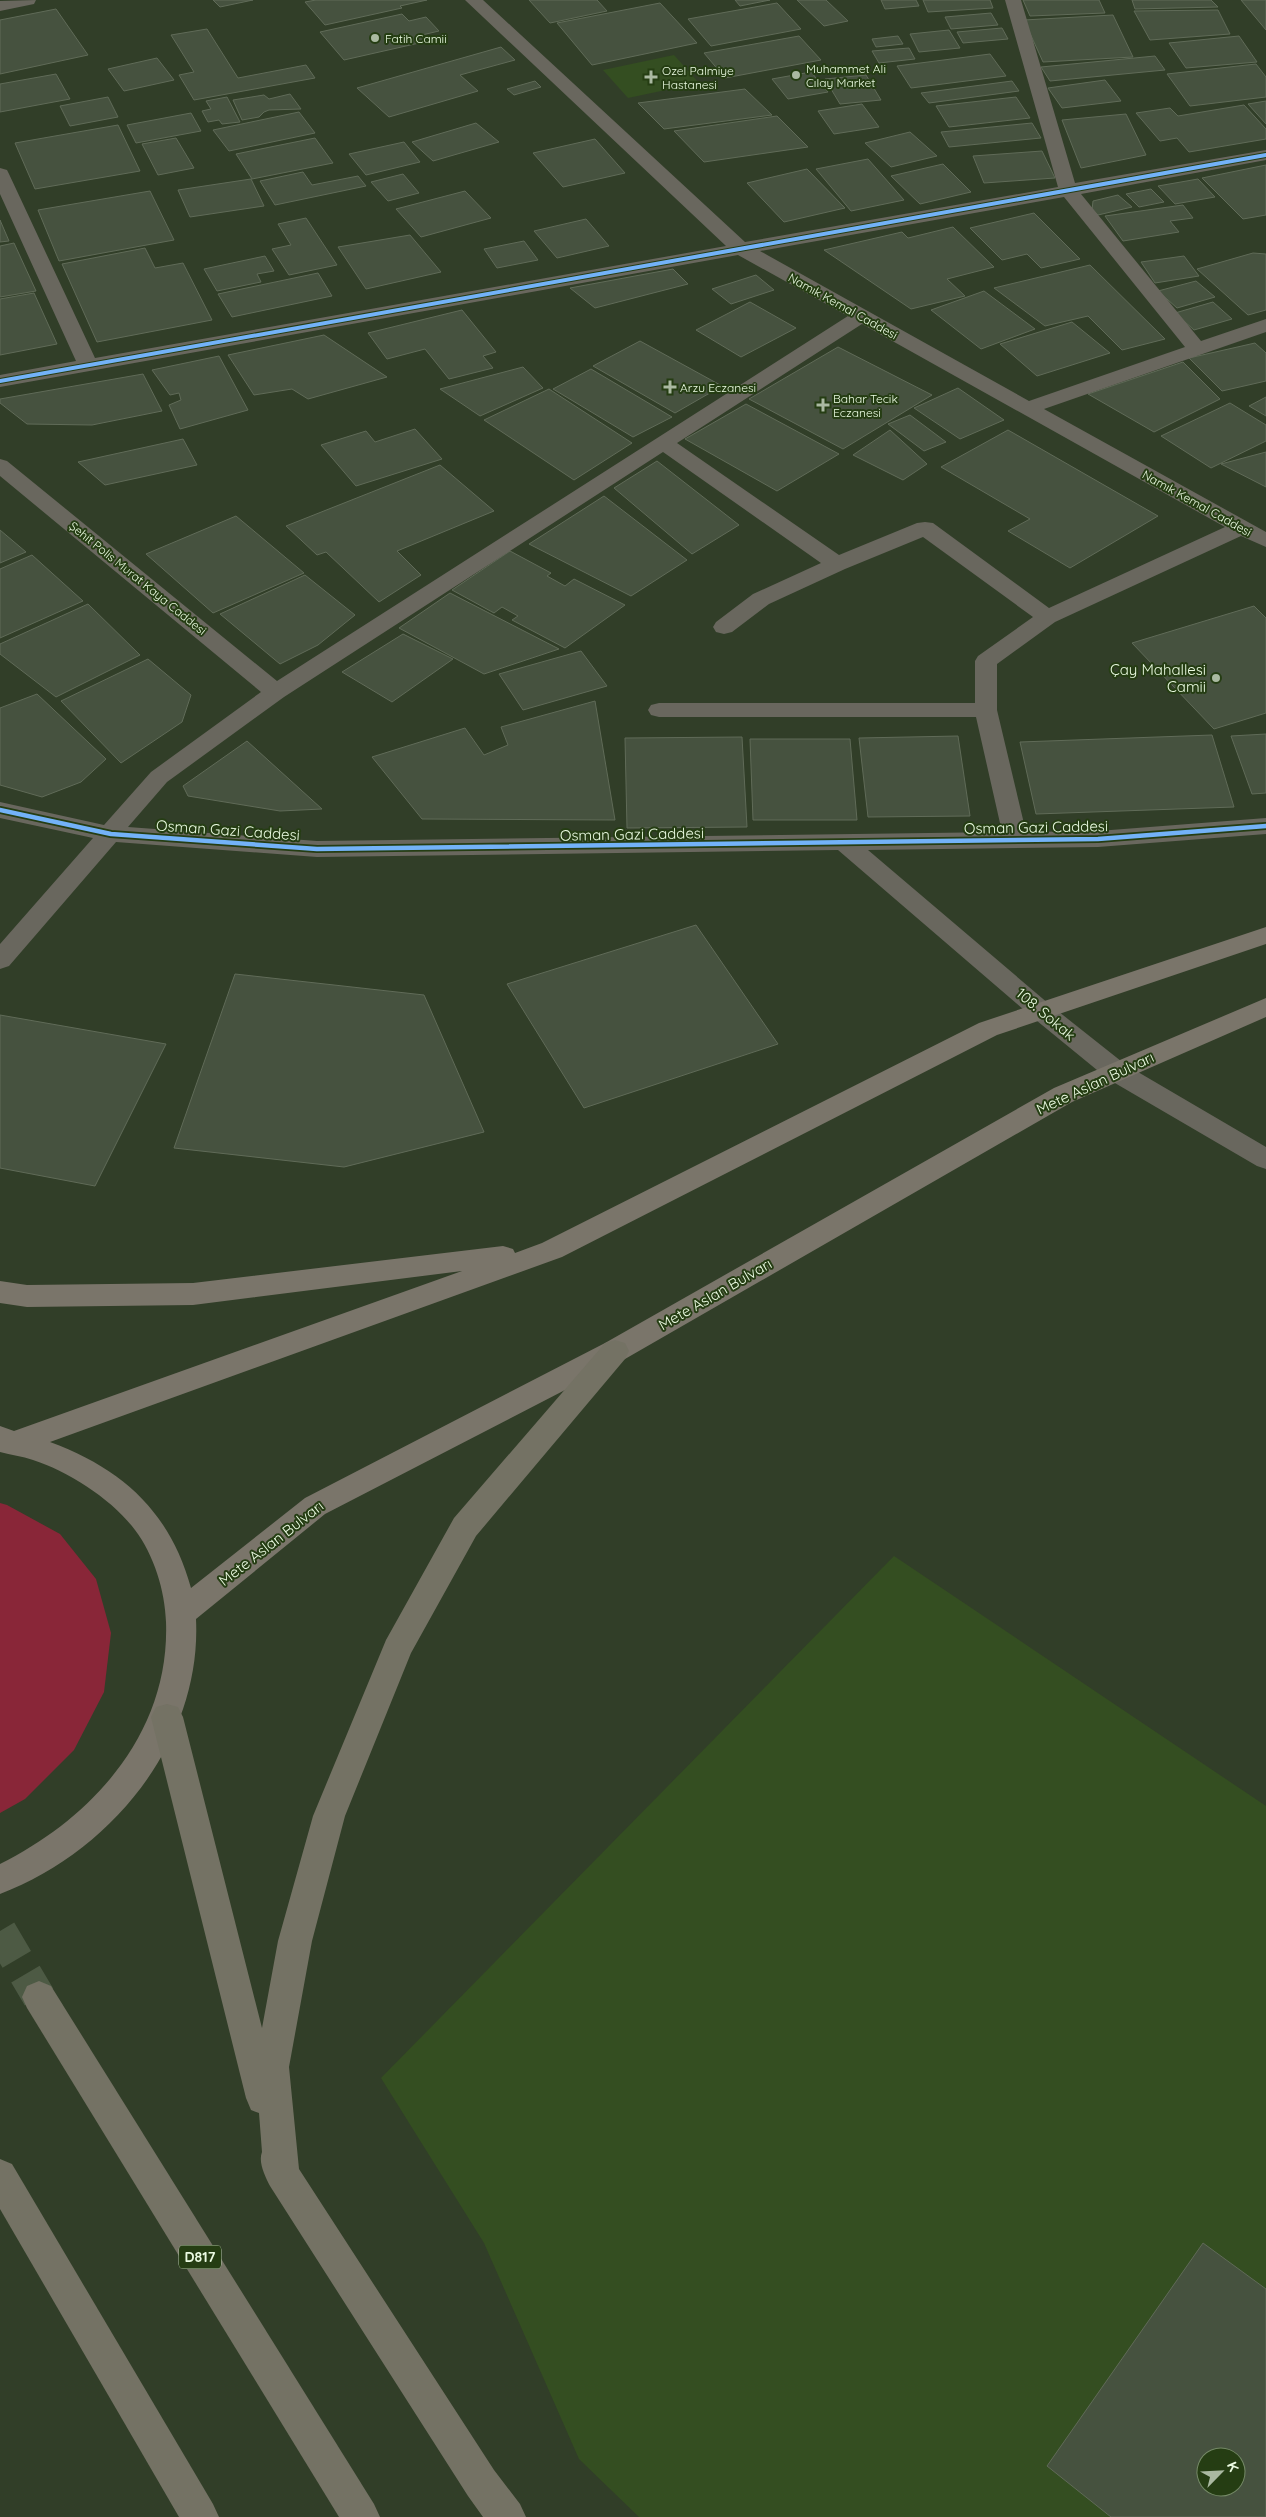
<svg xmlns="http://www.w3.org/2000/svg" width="1266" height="2517" viewBox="0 0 1266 2517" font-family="Quicksand,sans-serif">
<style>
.built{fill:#344e21;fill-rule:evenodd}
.green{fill:#892638}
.building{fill:#46523f;stroke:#606b58;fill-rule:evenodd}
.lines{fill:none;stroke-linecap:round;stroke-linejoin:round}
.highway-tunnel{stroke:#4d5a44;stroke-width:33;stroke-dasharray:33 17;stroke-linecap:butt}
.minor{fill:#69675e;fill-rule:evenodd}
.major{fill:#7a756a;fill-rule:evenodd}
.highway{fill:#747264;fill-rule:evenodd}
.cycleway-far1-casing{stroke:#253d13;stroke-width:6}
.cycleway-casing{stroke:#253d13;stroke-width:8}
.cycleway-far1{stroke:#73b2f8;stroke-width:4}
.cycleway{stroke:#73b2f8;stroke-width:4.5}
.poi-dot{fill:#aab9a1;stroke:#253d13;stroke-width:2}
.labels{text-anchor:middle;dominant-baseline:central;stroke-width:4;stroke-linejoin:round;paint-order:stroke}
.far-poi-label{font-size:12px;fill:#ebfbe2;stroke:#253d13;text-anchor:start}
.far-street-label{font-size:12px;fill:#ebfbe2;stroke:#253d13}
.shield{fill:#253d13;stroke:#b0c2a4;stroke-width:1}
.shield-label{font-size:14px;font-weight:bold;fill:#ebfbe2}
.poi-label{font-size:15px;fill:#ebfbe2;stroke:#253d13;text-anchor:end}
.street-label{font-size:15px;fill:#ebfbe2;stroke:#253d13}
</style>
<rect width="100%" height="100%" fill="#313e28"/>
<!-- built -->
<g class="built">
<path d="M674 55 699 83 628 98 603 70Z"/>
<path d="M894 1556 1266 1806V2517H639L579 2459 484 2243 381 2078ZM1206 2457H1236V2487H1206Z"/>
</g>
<!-- green -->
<path class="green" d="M0 1503 7 1505 60 1534 96 1579 111 1633 104 1692 74 1750 25 1799 0 1813Z"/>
<!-- building -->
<g class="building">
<path d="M213 0H253L220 7Z"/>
<path d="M316 0H427L400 6 402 8 325 25 305 2Z"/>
<path d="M529 0H597L607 11 550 23Z"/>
<path d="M735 0H770L740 6Z"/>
<path d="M797 0H826L848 21 824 26Z"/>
<path d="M881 0H916L919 6 885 9Z"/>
<path d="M923 0H990L993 8 928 12Z"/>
<path d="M1023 0H1099L1105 13 1030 16Z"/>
<path d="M1132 0H1211L1218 7 1135 9Z"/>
<path d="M1241 0H1266V30Z"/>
<path d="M660 3 697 43 592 65 557 23Z"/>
<path d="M777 3 801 29 711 46 688 19Z"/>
<path d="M56 9 88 55 0 74V20Z"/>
<path d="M1218 10 1230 34 1150 40 1134 11Z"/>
<path d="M991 13 998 25 951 29 945 17Z"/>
<path d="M402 14 409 21 426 17 439 31 422 35 428 41 344 60 320 32Z"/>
<path d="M1113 15 1133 57 1043 62 1024 20Z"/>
<path d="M1002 28 1008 39 963 43 957 32Z"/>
<path d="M207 29 238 78 306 65 315 78 194 100 179 75 194 72 171 35Z"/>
<path d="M949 30 960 48 919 52 910 34Z"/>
<path d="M799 36 821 60 725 78 704 53Z"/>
<path d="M898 36 903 44 876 47 872 39Z"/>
<path d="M1239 36 1257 62 1186 68 1169 43Z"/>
<path d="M501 47 515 60 460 75 478 91 389 117 357 88Z"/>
<path d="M909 48 915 59 879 63 872 51Z"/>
<path d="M990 54 1006 76 911 88 897 66Z"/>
<path d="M1155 56 1165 70 1050 81 1041 67Z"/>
<path d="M157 58 174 80 124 91 108 69Z"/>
<path d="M1256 64 1266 77V97L1190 106 1167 74Z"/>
<path d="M811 72 828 92 788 99 772 79Z"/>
<path d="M56 74 70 99 0 112V84Z"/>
<path d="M866 75 881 100 840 104 825 79Z"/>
<path d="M1105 80 1121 101 1062 108 1048 88Z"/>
<path d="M535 81 541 87 514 95 507 89Z"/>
<path d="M1012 81 1019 91 929 103 921 93Z"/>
<path d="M745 89 772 115 664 129 638 103Z"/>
<path d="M290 94 301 109 269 110 264 112 259 117 242 120 233 100 264 95 269 99Z"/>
<path d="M108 97 118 117 70 126 60 106Z"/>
<path d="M227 97 240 122 222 124 219 120 208 122 202 111 211 109 206 101Z"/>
<path d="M1016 97 1030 118 949 127 936 106Z"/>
<path d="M1266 101V124L1248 104Z"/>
<path d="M862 104 879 127 834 134 818 111Z"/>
<path d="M1244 105 1266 129V139L1189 152 1177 138 1160 141 1136 113 1170 108 1178 116Z"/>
<path d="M299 112 315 133 229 151 213 130Z"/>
<path d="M191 113 201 131 136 143 127 125Z"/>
<path d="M1126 114 1146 155 1081 168 1062 120Z"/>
<path d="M777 116 808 147 704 162 674 131Z"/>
<path d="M476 123 499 142 433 161 412 142Z"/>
<path d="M1032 123 1041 138 949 147 941 132Z"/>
<path d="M118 125 140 171 35 189 15 143Z"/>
<path d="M910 132 937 156 891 167 865 143Z"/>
<path d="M176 138 194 168 158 175 142 144Z"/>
<path d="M315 138 333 163 252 179 236 154Z"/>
<path d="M595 139 625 173 563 187 533 153Z"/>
<path d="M404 142 420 162 366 175 349 154Z"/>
<path d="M1042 151 1055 178 984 183 973 156Z"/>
<path d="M868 159 904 200 851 211 816 169Z"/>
<path d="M943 164 971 192 920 204 891 176Z"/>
<path d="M1266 165V215L1243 219 1202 178Z"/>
<path d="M807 169 845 208 784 222 747 183Z"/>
<path d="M303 172 312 185 358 176 366 186 275 205 260 181Z"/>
<path d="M403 174 419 193 388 201 371 182Z"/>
<path d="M251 179 264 206 190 217 178 190Z"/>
<path d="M1198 179 1215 197 1175 204 1158 186Z"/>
<path d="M1151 189 1164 202 1139 207 1126 194Z"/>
<path d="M150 191 174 240 59 261 38 210Z"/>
<path d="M465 191 491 218 421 237 396 209Z"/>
<path d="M1118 195 1132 207 1098 215 1092 210 1093 201Z"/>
<path d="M1183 205 1193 218 1170 221 1179 232 1123 241 1105 216Z"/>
<path d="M1034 213 1080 259 1041 268 1027 254 1002 260 970 228Z"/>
<path d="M306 218 337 265 289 275 272 249 291 245 278 224Z"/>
<path d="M586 219 609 246 557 258 534 231Z"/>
<path d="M0 220 9 241 0 242Z"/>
<path d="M953 227 994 267 947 279 965 296 911 309 824 250 902 232 908 238Z"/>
<path d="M410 235 441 272 366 289 338 247Z"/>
<path d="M524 241 538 260 497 268 484 249Z"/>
<path d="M14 243 36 291 0 297V246Z"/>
<path d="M145 248 155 268 183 263 212 320 97 342 62 264Z"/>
<path d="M1253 253 1266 254V310L1248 315 1197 269Z"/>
<path d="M265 256 274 271 257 274 261 282 217 291 204 269Z"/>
<path d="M1184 256 1199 276 1155 283 1141 262Z"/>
<path d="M1090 265 1165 339 1122 350 1088 316 1045 326 994 288Z"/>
<path d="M673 269 688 284 595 308 570 288Z"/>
<path d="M318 273 332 296 232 317 218 294Z"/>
<path d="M756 275 774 290 731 304 712 289Z"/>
<path d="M1196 281 1215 297 1177 308 1158 291Z"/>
<path d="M984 291 1035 329 981 349 931 310Z"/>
<path d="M34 293 57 344 0 355V299Z"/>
<path d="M750 302 796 328 741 357 696 330Z"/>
<path d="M1213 302 1232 319 1194 330 1175 313Z"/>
<path d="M462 310 496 352 483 356 493 368 449 379 425 349 387 359 368 333Z"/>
<path d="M1072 322 1110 353 1037 376 1000 344Z"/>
<path d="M324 335 387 377 308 399 292 389 254 395 228 355Z"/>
<path d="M640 341 722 386 675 413 593 366Z"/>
<path d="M1255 343 1266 353V381L1222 391 1189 358Z"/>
<path d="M838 347 932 395 843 449 749 399Z"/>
<path d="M219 356 248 410 180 429 169 405 181 400 179 393 170 395 152 370Z"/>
<path d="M1183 362 1220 399 1154 432 1088 394Z"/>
<path d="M523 367 543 388 480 416 440 389Z"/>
<path d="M591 369 672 417 633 437 553 389Z"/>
<path d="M143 374 162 411 92 425 27 424 0 403V399Z"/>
<path d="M958 388 1004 420 960 439 914 408Z"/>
<path d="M549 389 632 443 574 480 484 420Z"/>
<path d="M1266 397V416L1249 406Z"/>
<path d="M1230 403 1266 425V441L1211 468 1161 436Z"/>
<path d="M746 404 839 454 777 491 685 439Z"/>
<path d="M910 415 946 442 924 451 888 424Z"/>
<path d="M415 429 442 459 356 486 321 445 366 431 375 442Z"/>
<path d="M890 430 927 464 903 480 853 455Z"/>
<path d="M1008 430 1158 516 1070 568 1008 531 1030 519 941 467Z"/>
<path d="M183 439 197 465 105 485 78 462Z"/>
<path d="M1266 452V487L1221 464Z"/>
<path d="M657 461 739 525 692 554 614 488Z"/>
<path d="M440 465 494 511 397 551 421 575 379 602 326 552 317 555 286 526Z"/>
<path d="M604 496 687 560 631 596 529 544Z"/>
<path d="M236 516 304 573 213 613 146 554Z"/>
<path d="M0 530 26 552 0 563Z"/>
<path d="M510 551 551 573 547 576 565 586 574 579 625 605 565 648 512 620 518 616 502 607 494 613 452 590Z"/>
<path d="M32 555 83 601 0 638V569Z"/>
<path d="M305 575 355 615 318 645 280 664 220 614Z"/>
<path d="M450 593 559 649 484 674 399 628Z"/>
<path d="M88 604 140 655 56 697 0 654V644Z"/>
<path d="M1254 606 1266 618V713L1214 729 1132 643Z"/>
<path d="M403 634 453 659 392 702 342 672Z"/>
<path d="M581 651 607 686 523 710 499 674Z"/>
<path d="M148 659 191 695 182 722 121 763 61 701Z"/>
<path d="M37 694 106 759 81 782 42 797 0 785V708Z"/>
<path d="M595 701 615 820 422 819 372 757 465 728 484 755 508 745 501 727Z"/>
<path d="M1266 734V793L1252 794 1231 736Z"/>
<path d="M1212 735 1234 807 1036 814 1020 742Z"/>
<path d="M958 736 970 816 868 817 859 738Z"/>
<path d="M742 737 747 827 627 828 625 738Z"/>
<path d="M750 739H850L857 820H753Z"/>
<path d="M247 741 322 809 280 811 188 796 183 786Z"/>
<path d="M696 925 778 1044 584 1108 507 984Z"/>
<path d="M235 974 424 995 484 1132 344 1167 174 1148Z"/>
<path d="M0 1015 166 1044 95 1186 0 1168Z"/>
<path d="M1203 2243 1266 2289V2517H1111L1047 2466ZM1206 2457H1236V2487H1206Z"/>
</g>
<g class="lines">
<!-- highway-tunnel -->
<path class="highway-tunnel" d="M0 1931 39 1997"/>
<!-- minor -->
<g class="minor">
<path d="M36 0 34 4 0 11V1Z"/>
<path d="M465 0H483L745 242 1058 187 1005 0H1021L1075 183 1266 150V160L1081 194 1201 341 1266 319V332L1044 409 1266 532V547L1241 536 1055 622 997 664V710L1026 832 1098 831 1266 818V834L1098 847 868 850 1049 1004 1126 1065 1266 1147V1169L1257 1166 1108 1079 1031 1016 838 850 317 857 116 842 9 966 0 969V944L93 838 0 818V802L104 825 151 772 261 692 0 476V459L7 461 277 681 848 316 738 255 0 387V375L76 361 0 194V168L7 170 9 174 95 358 726 246ZM1064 197 1185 347 1029 401 760 251ZM862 324 1225 527 1049 608 933 523 925 522 917 523 839 555 677 443ZM663 452 821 563 753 594 716 622 713 627 716 632 724 634 732 632 769 604 845 569 923 537 1033 617 978 656 975 661V703H659L651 705 648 710 651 715 659 717H976L1002 832 317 841 128 827 167 782 284 697Z"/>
</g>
<!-- major -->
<path class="major" d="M1266 927V944L997 1035 562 1257 50 1442C123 1469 170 1512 191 1588L305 1498 605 1343 1054 1088 1266 998V1017L1072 1102 625 1359 325 1514 196 1619C202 1741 111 1852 0 1894V1864C94 1817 170 1732 166 1622 165 1591 154 1555 135 1530 113 1500 68 1471 33 1460 22 1456 11 1455 0 1452V1426L14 1431 462 1271 193 1305 27 1307 0 1303V1281L27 1285 193 1283 503 1246 513 1249 515 1253 542 1243 979 1023Z"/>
<!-- highway -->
<g class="highway">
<path d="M615 1340 625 1343 629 1351 625 1359 476 1536 411 1653 345 1816 312 1941 289 2067 299 2169 494 2470 520 2504 526 2517H483L468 2496 270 2186C265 2176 258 2162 262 2152L259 2113 251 2110 246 2098 151 1717 156 1707 167 1704 178 1707 183 1717 262 2028 278 1941 313 1816 386 1640 454 1518 605 1343Z"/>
<path d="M39 1981 51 1986 374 2504 380 2517H339L27 2008 22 1997 27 1986Z"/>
<path d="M0 2159 12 2164 213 2504 219 2517H179L0 2209Z"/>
</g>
<defs>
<path id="cycleway-far1" d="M0 381 1266 155"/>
<path id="cycleway" d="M0 810 111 834 317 849 1098 839 1266 826"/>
</defs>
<!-- cycleway-far1 casing -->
<use href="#cycleway-far1" class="cycleway-far1-casing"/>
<!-- cycleway casing -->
<use href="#cycleway" class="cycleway-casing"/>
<!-- cycleway-far1 -->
<use href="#cycleway-far1" class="cycleway-far1"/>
<!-- cycleway -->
<use href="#cycleway" class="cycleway"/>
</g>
<!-- markers -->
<g class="poi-dot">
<circle cx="375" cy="38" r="5"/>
<circle cx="796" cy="75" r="5"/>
<path d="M648.5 69.5h5v5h5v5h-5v5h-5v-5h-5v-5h5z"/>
<path d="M667.5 379.5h5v5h5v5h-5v5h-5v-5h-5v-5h5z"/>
<path d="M820.5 397.5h5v5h5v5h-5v5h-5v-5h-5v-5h5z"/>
<circle cx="1216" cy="678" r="5"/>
</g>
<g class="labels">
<!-- far-poi labels -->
<g class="far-poi-label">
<text x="385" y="38">Fatih Camii</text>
<text x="806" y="68">Muhammet Ali<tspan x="806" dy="14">Cılay Market</tspan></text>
<text x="662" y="70">Ozel Palmiye<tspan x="662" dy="14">Hastanesi</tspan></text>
<text x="680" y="387">Arzu Eczanesi</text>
<text x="833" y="398">Bahar Tecik<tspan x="833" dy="14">Eczanesi</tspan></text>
</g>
<!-- far-street labels -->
<g class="far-street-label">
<text transform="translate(843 306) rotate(29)">Namık Kemal Caddesi</text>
<text transform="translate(1197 503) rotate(29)">Namık Kemal Caddesi</text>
<text transform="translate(138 578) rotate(39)">Şehit Polis Murat Kaya Caddesi</text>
</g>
<!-- shield labels -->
<rect class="shield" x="179" y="2245.5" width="42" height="23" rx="4"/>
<g class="shield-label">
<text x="200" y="2257">D817</text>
</g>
<!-- poi labels -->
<g class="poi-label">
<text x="1206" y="669">Çay Mahallesi<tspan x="1206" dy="17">Camii</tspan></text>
</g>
<!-- street labels -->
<g class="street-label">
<text transform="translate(1036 827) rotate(-1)">Osman Gazi Caddesi</text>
<text transform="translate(228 830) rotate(4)">Osman Gazi Caddesi</text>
<text transform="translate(632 834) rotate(-1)">Osman Gazi Caddesi</text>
<text transform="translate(1046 1014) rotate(40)">108. Sokak</text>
<text transform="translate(1095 1083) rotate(-25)">Mete Aslan Bulvarı</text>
<text transform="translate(715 1294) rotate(-30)">Mete Aslan Bulvarı</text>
<text transform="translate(271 1543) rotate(-38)">Mete Aslan Bulvarı</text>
</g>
</g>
<!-- north arrow -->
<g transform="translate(1221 2472) rotate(66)"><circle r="24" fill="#253d13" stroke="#748966"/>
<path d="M0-4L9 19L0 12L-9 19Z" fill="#aab9a1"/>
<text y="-8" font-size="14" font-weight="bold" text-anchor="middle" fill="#ebfbe2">K</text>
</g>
</svg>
